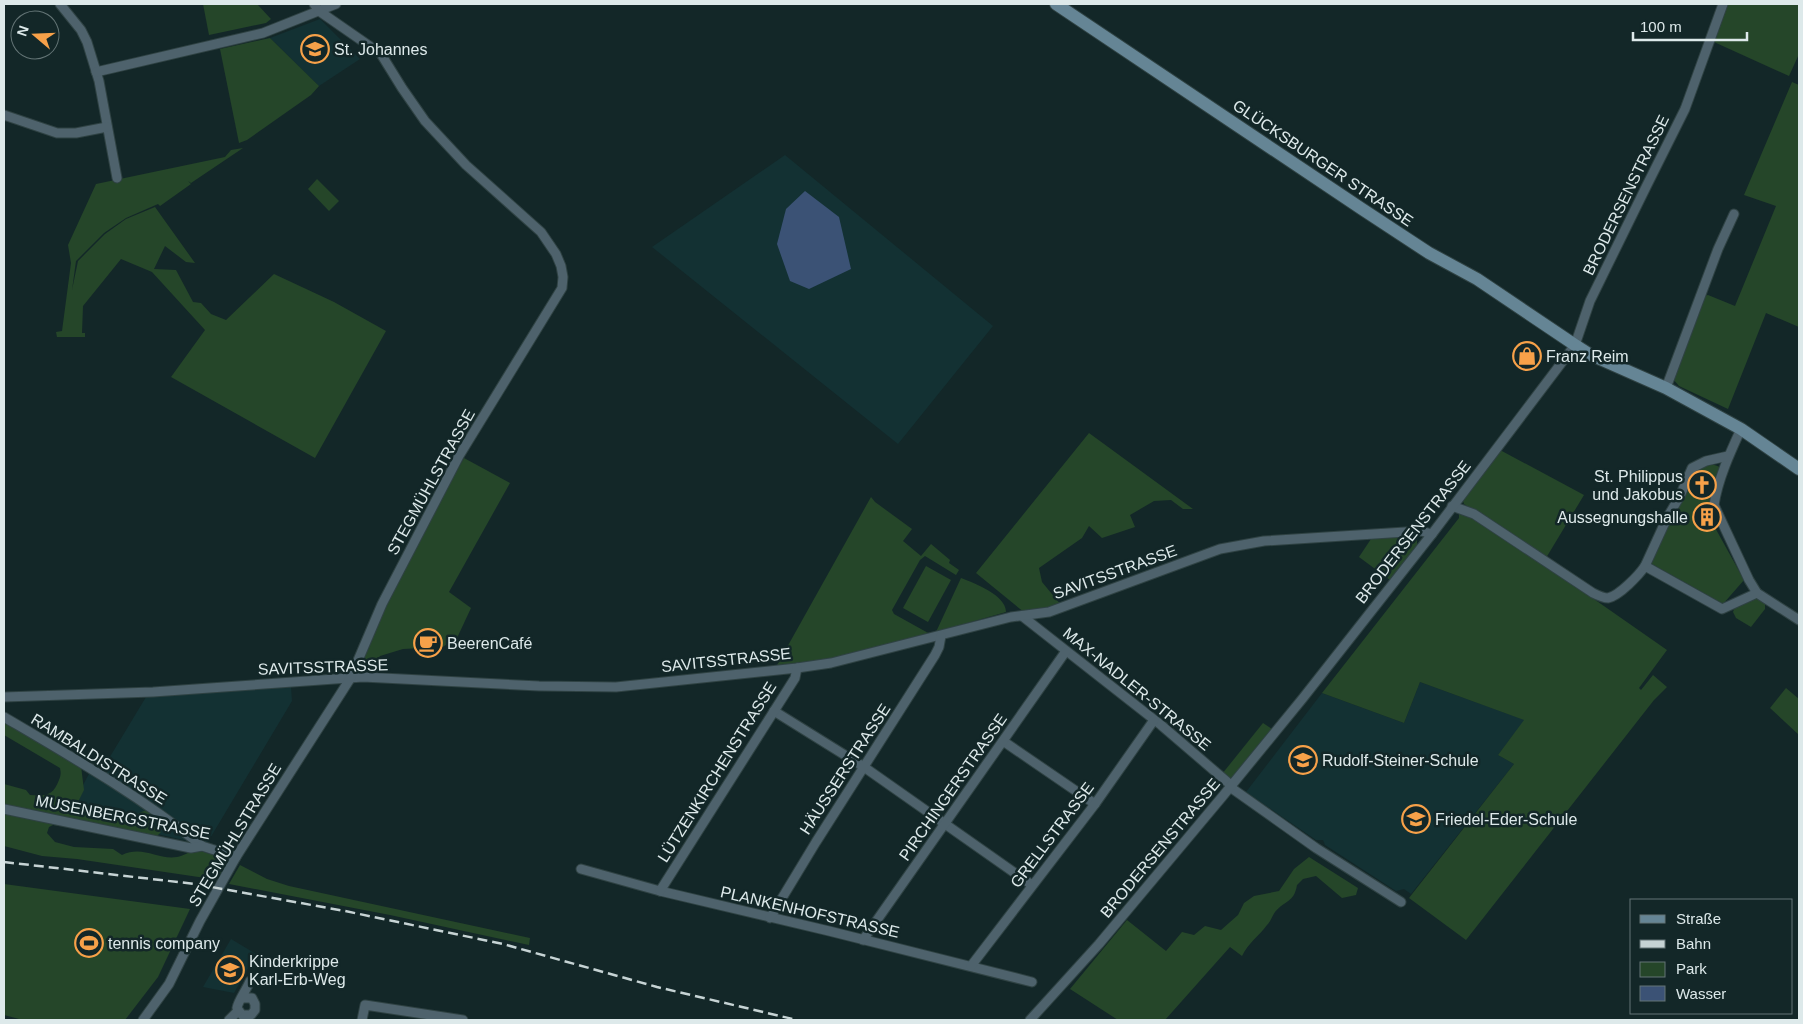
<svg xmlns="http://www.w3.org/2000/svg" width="1803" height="1024" viewBox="0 0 1803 1024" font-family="Helvetica,sans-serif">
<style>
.built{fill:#133133}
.green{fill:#254629}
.water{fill:#3b5275}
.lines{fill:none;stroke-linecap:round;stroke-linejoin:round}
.street-casing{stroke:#2f4243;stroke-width:11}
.secondary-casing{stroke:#2f4243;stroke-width:14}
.street{stroke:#4e626c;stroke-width:9}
.secondary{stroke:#658595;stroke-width:12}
.rail{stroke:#c6d3d4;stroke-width:2.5;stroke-dasharray:10 5;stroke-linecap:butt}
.labels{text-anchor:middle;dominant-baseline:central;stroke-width:5;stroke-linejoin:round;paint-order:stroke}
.poi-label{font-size:16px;fill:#dde9ea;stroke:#132728;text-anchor:start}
.street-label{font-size:16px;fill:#dde9ea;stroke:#132728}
</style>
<rect width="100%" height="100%" fill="#132728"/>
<!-- built -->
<g class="built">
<path d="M320 19 360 59 319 86 270 38Z"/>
<path d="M785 155 993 326 898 444 652 247Z"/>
<path d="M1420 682 1525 720 1498 755 1514 764 1411 894 1404 889 1396 891 1325 845 1323 840H1316L1246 792 1322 693 1404 723Z"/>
<path d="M291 687 292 701 206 845 68 814 93 766 102 770 146 697Z"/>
<path d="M231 939 256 954 234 993 203 987Z"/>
</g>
<!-- green -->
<g class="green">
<path d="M203 4H257L271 19 266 23 209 35Z"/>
<path d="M1727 4H1799V54L1789 76 1714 42Z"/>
<path d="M270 38 319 86 311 95 247 140 239 143 220 49Z"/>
<path d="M1792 82 1799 85V327L1766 313 1728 409 1679 386 1673 379 1704 296 1708 295 1735 306 1776 206 1744 195Z"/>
<path d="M243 148 191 183 188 181 191 184 160 206 158 204 126 218 104 233 76 261 72 290 78 261 105 234 126 219 155 207 195 263 186 262 165 246 154 269 176 270 193 302 201 303 211 314 226 320 274 274 334 302 386 331 315 458 171 377 205 330 152 272 121 259 83 306 82 333H85V337H57L56 332 62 331 71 263 68 245 96 184 225 157 231 150Z"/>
<path d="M317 179 339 201 329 211 308 189Z"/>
<path d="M1089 433 1193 509H1183L1171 500 1154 501 1130 515 1135 527 1102 538 1089 526 1082 538 1039 568 1042 582 1061 605 1025 613 976 573Z"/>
<path d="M1500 450 1584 495 1546 558 1464 504 1462 498Z"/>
<path d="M464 458 510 483 449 592 471 608 457 638 428 656 422 648 403 649 380 656 365 674H360L358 670 386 606 425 528Z"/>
<path d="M1709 463 1720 467 1722 471 1707 512 1712 514 1709 522 1713 524 1744 580 1723 604 1650 563 1693 471Z"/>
<path d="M871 497 875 502 912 529 903 541 921 556 931 544 950 560 949 563 959 570 956 575 925 556 920 560 892 610 894 614 930 634 829 659 776 667Z"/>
<path d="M1465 513 1538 560 1667 650 1639 688 1641 690 1653 675 1667 687 1654 700 1466 940 1409 898 1514 764 1498 755 1524 720 1420 682 1404 723 1322 693 1459 518V514Z"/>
<path d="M1412 534 1415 535 1417 538V546L1390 580 1359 557 1371 539Z"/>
<path d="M926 566 951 580 928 622 903 608Z"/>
<path d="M961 578C974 583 1006 595 1006 612L936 632Z"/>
<path d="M1759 597 1765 599V609L1751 627 1736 618 1733 612 1735 607Z"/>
<path d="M1786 688 1799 699V735L1770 708Z"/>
<path d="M4 718 81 766 84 790 76 806 82 808 89 805C101 810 112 815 125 819 134 816 141 811 151 809L155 813V827L161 832 156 837 53 825 49 827 47 833 55 842 74 847 113 849 122 855C143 845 157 860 177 857 183 856 190 852 195 849L210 854 220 853 228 857 218 879H212L77 859 42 856 4 846V784L26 790 30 795C46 796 53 796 59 780 61 775 61 773 60 768L4 735Z"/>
<path d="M1263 723 1272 729 1231 781 1222 774Z"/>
<path d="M1309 857 1358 888 1356 895 1342 898 1316 876 1303 879 1297 885C1294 903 1285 900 1275 912 1272 916 1271 921 1267 925 1259 936 1248 943 1242 956L1230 947 1165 1020H1118L1070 989 1127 920 1166 951 1182 932 1194 935 1205 926 1221 930 1238 915 1244 903 1254 896 1279 891 1294 869Z"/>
<path d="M240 865 267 879 289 886 530 938 529 945 390 915 229 884Z"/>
<path d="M4 884 190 909 158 977 125 1020H23L4 1015Z"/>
</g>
<!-- water -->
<path class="water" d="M805 191 839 217 851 269 809 289 790 281 777 244 786 209Z"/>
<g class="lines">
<defs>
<g id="street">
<path d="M60 4 81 30 87 42 99 81 117 178"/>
<path d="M96 72 263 33 336 4"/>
<path d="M4 115 57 133H76L107 127"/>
<path d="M1666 388 1718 249 1734 214"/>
<path d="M1741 429C1730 453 1718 479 1714 505L1749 580 1757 593 1799 620"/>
<path d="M1452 506 1474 514 1593 593C1597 595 1603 598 1608 598 1619 596 1639 575 1645 566L1722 609 1757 593"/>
<path d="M1645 566 1667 518 1680 496 1692 468 1706 461 1728 456"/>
<path d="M1022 616 1161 725 1232 786"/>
<path d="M4 697 153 692 363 677 539 686 616 687 797 668 831 663 1011 617 1049 612 1220 549 1264 541 1421 531 1432 534"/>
<path d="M774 711 864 767 1032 885"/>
<path d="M4 717C72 757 140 796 202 846"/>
<path d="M1003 741 1095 804"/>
<path d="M1230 787 1316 848 1401 902"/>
<path d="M4 809 191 848 202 846 236 857"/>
<path d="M581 869 660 891 829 931 1032 982"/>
<path d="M660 891 795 678 797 668"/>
<path d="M770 918 816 842 935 655 939 647 941 636"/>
<path d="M863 940 1066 651"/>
<path d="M971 966 1095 804 1154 720"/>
<path d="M242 998H252L255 1004V1010L251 1015H242L237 1008C238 1001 247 989 250 981"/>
<path d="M143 1020 169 984 200 921 236 857 350 679 382 604 459 456 562 288 563 277 561 266 556 254 541 232 466 165 425 121 402 88 381 54 319 11 314 4"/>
<path d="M229 1020 238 1011"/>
<path d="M362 1020 365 1005 463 1020"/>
<path d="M1030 1020 1099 944 1222 797 1303 698 1432 534 1575 345 1590 301 1646 187 1685 109 1723 4"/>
</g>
<path id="secondary" d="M1056 4 1362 209 1429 253 1477 279 1575 345 1589 354 1666 388 1741 429 1799 469"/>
</defs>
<!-- street casing -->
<use href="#street" class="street-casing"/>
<!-- secondary casing -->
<use href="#secondary" class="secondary-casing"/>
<!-- street -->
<use href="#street" class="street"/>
<!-- secondary -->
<use href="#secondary" class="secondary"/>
<!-- rail -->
<path class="rail" d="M4 862 195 884 345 911 503 944 657 987 797 1020"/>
</g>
<!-- icons -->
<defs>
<symbol id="school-ring" viewBox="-11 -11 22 22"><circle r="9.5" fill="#132728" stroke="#f7a149" stroke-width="1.5"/><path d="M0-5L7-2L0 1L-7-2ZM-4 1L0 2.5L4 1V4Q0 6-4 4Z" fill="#f7a149"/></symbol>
<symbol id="shop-ring" viewBox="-11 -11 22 22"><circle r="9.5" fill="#132728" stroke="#f7a149" stroke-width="1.5"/><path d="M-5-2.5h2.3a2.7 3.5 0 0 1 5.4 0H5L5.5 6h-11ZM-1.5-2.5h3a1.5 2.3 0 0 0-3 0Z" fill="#f7a149"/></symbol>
<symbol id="church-ring" viewBox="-11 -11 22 22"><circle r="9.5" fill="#132728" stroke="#f7a149" stroke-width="1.5"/><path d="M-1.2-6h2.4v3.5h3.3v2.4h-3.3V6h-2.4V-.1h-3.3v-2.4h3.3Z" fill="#f7a149"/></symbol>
<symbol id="building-ring" viewBox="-11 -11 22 22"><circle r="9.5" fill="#132728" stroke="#f7a149" stroke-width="1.5"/><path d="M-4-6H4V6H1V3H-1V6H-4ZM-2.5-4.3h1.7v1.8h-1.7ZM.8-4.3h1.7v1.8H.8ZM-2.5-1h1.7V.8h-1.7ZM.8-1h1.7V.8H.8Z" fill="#f7a149"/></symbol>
<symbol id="cafe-ring" viewBox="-11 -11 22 22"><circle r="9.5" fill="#132728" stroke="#f7a149" stroke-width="1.5"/><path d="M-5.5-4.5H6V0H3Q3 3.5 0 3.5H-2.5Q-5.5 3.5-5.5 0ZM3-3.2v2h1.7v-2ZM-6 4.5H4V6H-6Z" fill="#f7a149"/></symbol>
<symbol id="stadium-ring" viewBox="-11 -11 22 22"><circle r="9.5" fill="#132728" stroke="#f7a149" stroke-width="1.5"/><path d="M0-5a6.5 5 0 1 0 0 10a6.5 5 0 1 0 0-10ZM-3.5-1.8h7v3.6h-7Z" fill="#f7a149"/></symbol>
</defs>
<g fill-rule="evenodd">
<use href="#school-ring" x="299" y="33" width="32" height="32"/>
<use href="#shop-ring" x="1511" y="340" width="32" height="32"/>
<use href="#church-ring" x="1686" y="469" width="32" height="32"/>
<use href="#building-ring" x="1691" y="501" width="32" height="32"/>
<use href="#cafe-ring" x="412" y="627" width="32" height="32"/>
<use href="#school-ring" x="1287" y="744" width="32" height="32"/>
<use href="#school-ring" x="1400" y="803" width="32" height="32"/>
<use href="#stadium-ring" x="73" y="927" width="32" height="32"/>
<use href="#school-ring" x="214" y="954" width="32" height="32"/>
</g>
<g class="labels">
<!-- poi labels -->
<g class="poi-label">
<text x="334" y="49">St. Johannes</text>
<text x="1546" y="356">Franz Reim</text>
<text x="1683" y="476" text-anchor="end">St. Philippus<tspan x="1683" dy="18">und Jakobus</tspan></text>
<text x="1688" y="517" text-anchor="end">Aussegnungshalle</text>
<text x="447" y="643">BeerenCafé</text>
<text x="1322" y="760">Rudolf-Steiner-Schule</text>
<text x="1435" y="819">Friedel-Eder-Schule</text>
<text x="108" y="943">tennis company</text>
<text x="249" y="961">Kinderkrippe<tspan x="249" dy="18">Karl-Erb-Weg</tspan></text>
</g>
<!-- street labels -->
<g class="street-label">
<text transform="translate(1323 163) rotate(34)">GLÜCKSBURGER STRASSE</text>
<text transform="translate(1626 195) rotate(-64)">BRODERSENSTRASSE</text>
<text transform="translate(431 482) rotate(-61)">STEGMÜHLSTRASSE</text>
<text transform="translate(1413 532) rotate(-52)">BRODERSENSTRASSE</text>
<text transform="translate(1115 572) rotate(-20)">SAVITSSTRASSE</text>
<text transform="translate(726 660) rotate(-6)">SAVITSSTRASSE</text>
<text transform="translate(323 667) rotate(-2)">SAVITSSTRASSE</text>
<text transform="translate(1137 689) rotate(39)">MAX-NADLER-STRASSE</text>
<text transform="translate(99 759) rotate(32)">RAMBALDISTRASSE</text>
<text transform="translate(845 769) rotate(-57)">HÄUSSERSTRASSE</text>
<text transform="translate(717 772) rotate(-58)">LÜTZENKIRCHENSTRASSE</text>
<text transform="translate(953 787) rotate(-55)">PIRCHINGERSTRASSE</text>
<text transform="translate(123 817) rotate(11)">MUSENBERGSTRASSE</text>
<text transform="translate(235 835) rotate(-59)">STEGMÜHLSTRASSE</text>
<text transform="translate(1052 835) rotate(-53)">GRELLSTRASSE</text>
<text transform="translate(1160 848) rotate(-50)">BRODERSENSTRASSE</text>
<text transform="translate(810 912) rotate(13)">PLANKENHOFSTRASSE</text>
</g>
</g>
<!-- border -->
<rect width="1803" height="1024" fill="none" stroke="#dde9ea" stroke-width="10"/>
<!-- legend -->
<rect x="1630" y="899" width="162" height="115" fill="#132728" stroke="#647576"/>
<rect x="1640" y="915" width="25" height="8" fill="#658595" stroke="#647576"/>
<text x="1676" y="924" font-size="15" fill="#dde9ea">Straße</text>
<rect x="1640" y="940" width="25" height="8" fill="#c6d3d4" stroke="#647576"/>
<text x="1676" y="949" font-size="15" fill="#dde9ea">Bahn</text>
<rect x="1640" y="962" width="25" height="15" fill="#254629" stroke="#647576"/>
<text x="1676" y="974" font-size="15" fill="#dde9ea">Park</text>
<rect x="1640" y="986" width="25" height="15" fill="#3b5275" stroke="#647576"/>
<text x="1676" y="999" font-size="15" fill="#dde9ea">Wasser</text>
<!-- north arrow -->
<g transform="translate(35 35) rotate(289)"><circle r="24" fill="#132728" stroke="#647576"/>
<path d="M0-4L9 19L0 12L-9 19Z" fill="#f7a149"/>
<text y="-8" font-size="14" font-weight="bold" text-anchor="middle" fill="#dde9ea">N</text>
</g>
<!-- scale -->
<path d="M1633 32v8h114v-8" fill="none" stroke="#dde9ea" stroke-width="2.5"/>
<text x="1640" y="32" font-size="15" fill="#dde9ea" stroke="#132728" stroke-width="4" paint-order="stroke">100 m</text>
</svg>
